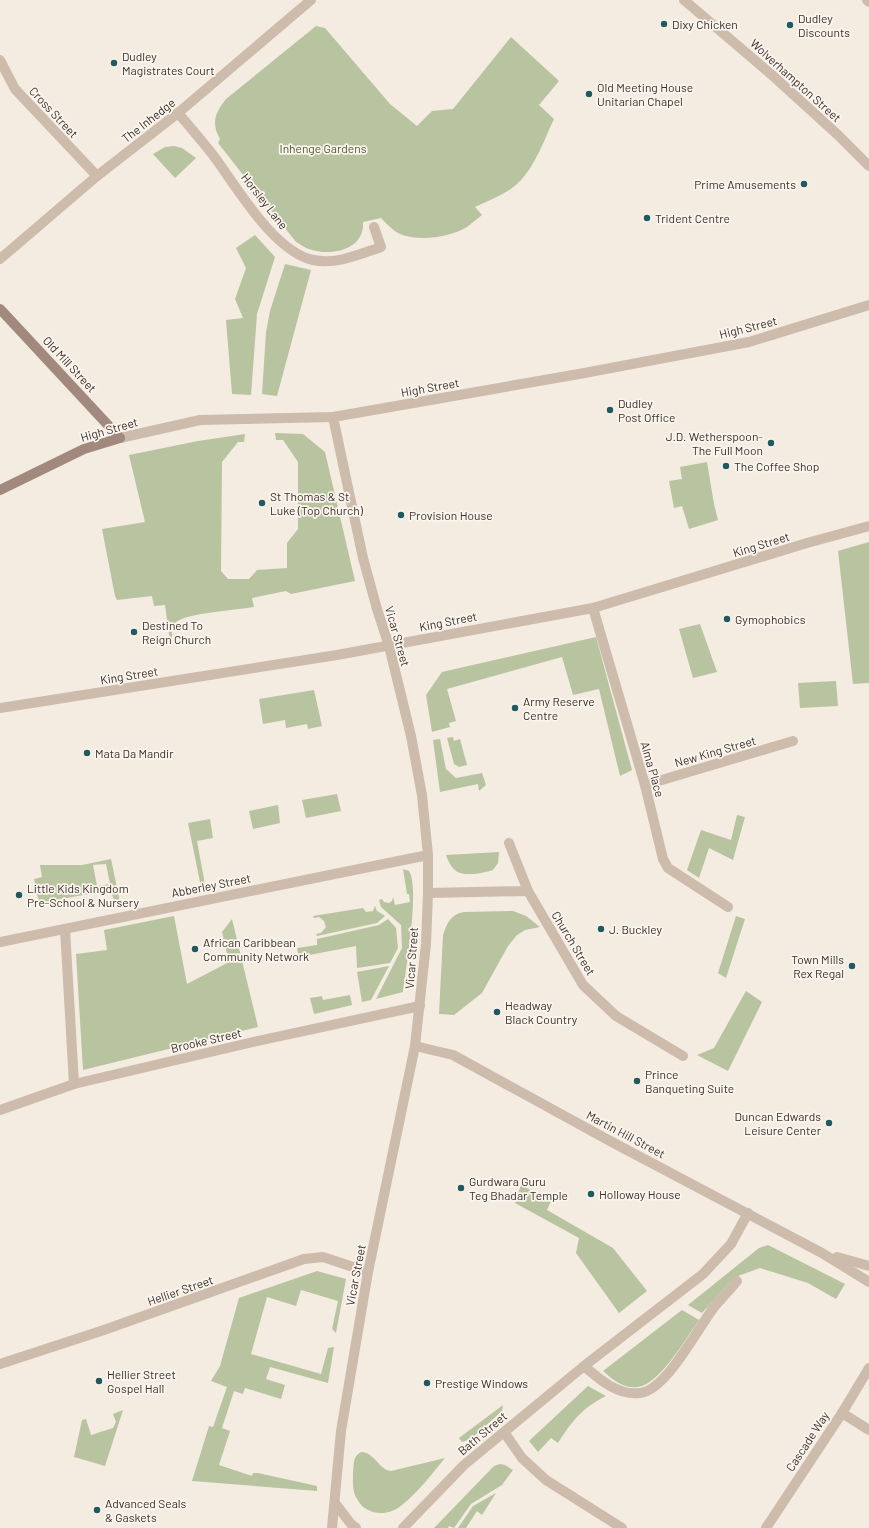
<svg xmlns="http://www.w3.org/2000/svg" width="869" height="1528" viewBox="0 0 869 1528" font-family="Barlow,sans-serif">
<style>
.green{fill:#b8c4a0;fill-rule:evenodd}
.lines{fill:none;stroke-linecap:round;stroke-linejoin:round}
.minor{stroke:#cdbbac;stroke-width:10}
.tertiary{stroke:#cdbbac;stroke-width:10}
.secondary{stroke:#a18a7d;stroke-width:10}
.poi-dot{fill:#1f5a5e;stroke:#fbf5ee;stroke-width:1.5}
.labels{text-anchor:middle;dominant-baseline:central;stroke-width:3.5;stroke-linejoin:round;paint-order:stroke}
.poi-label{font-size:12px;fill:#3b302b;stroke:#fbf5ee;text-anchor:start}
.street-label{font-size:12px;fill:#3b302b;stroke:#fbf5ee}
.park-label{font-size:12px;fill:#4a5a2e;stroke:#fbf5ee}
</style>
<rect width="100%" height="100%" fill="#f4ebe1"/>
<!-- green -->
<g class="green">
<path d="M316 26 325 28 390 104 417 126 432 111 453 109 511 37 559 81 539 105 554 119C544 140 535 167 518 183 507 194 489 200 475 207L482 215C477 219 472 223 467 227 451 237 418 242 400 234 392 230 387 224 381 218L363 222C365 250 331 257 309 249 305 248 300 244 296 242L218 143 220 139C211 123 215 113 226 99Z"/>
<path d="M174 146 182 148 196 158 175 178 153 154 165 147Z"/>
<path d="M255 235 275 257 257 314 251 395 232 394 226 320 243 318 235 299 246 268 236 248Z"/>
<path d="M285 264 311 270 277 396 262 394 266 332 270 311Z"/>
<path d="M275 433 303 434 325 452 355 581 291 594 286 591 252 598 254 607C237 610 187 613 176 622 171 626 172 635 172 641H170L165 605 154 606 152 596 117 600 115 596 102 529 145 522 129 455 198 441 245 434 244 442H238L222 462 221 571 228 579H249L257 570 287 568V543L298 529V462L283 440H276Z"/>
<path d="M707 462 714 504 718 520 689 529 682 506 674 508 669 481 682 479 680 467Z"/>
<path d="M869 542V683L853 684 838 551Z"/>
<path d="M700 624 717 672 693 678 679 629Z"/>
<path d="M596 637 632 770 620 776 599 689 573 695 562 657 447 689 456 721 449 723 450 727 432 732 426 695 442 672Z"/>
<path d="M836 681 838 706 800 708 798 683Z"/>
<path d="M314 690 322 726 308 729 307 724 286 728 285 720 263 724 259 699Z"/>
<path d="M453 737 454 741 460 739 467 765 459 767 454 764 447 738Z"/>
<path d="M440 739 446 769 456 778 482 773 486 785 479 791 478 784 440 792 433 740Z"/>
<path d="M337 794 341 811 306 818 302 800Z"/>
<path d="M278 805 280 823 253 829 249 811Z"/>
<path d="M737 815 745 817 733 860 709 848 699 878 687 870 701 830 731 840Z"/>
<path d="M210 819 213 838 197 841 206 890 201 887 188 823Z"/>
<path d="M499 852 498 863 493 870C484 873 465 877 456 871 451 867 448 861 446 855Z"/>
<path d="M111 859 121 907 116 908 111 890 39 903 34 879 42 877 40 865H82ZM106 864 110 884 97 886 93 865Z"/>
<path d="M403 869 409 871C420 887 406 970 403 992L376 999 402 948 401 925 381 907 379 900 382 899 384 902 389 903 392 901 393 897 395 905 410 902 409 894H407Z"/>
<path d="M375 906 377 911 385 916 377 923 317 936 316 934 321 933 326 927 324 921 319 917 314 918 313 916 363 908 366 912 373 911Z"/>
<path d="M513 911 526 916 540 927 525 930 517 935 508 946 482 993 454 1015 439 1014 443 935C447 923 451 914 464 912Z"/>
<path d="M174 916 187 984 229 962 222 932 232 919 258 1027 83 1070 76 954 107 950 104 930Z"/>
<path d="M736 916 745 919 726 978 718 973Z"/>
<path d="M388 919 396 928 398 948 390 963 357 968 356 946 299 957 297 948 317 945V939L379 925Z"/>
<path d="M389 966 371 1000 362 1002 357 972Z"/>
<path d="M746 991 762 1002 728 1071 697 1055 714 1048Z"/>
<path d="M350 995 352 1005 314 1014 310 998 322 996 323 1000Z"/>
<path d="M521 1185 551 1201 547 1210 613 1248 647 1291 619 1313 576 1253 579 1238 515 1203Z"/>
<path d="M768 1245 845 1284 836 1299 808 1283 760 1268 738 1276 729 1283 702 1313 688 1305 759 1248Z"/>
<path d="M317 1271 346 1279 336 1333 332 1329 338 1301 301 1290 296 1306 267 1297 251 1354 321 1374 328 1348 334 1347 328 1383 270 1367 266 1379 285 1385 281 1399 245 1388 243 1394 234 1391 222 1428 230 1431 219 1465 252 1476 253 1473H258L317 1486V1491L192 1481 209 1426 213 1427 227 1387 211 1381 220 1366 239 1298Z"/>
<path d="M682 1310 699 1320C687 1337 659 1385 638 1387 624 1389 613 1380 603 1371Z"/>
<path d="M588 1386 606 1396C582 1408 572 1421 558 1443L551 1438 538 1452 529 1441Z"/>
<path d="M503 1405 502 1411 471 1439 462 1442 459 1438Z"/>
<path d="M123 1410 105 1466 74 1457 82 1420 86 1419 91 1435 113 1428 116 1422 113 1414Z"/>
<path d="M362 1452C376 1454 378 1469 391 1471L445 1458C432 1474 418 1492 402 1505 388 1517 366 1516 357 1499 352 1491 353 1481 353 1472 354 1463 353 1455 362 1452Z"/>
<path d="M500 1464 505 1465 513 1470 502 1485 471 1504 454 1528 449 1526 448 1528H434L494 1466Z"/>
<path d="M496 1493 482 1515 477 1511 466 1528H458L473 1506Z"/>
</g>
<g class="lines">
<!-- minor -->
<g class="minor">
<path d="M684 0 772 75 838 135 869 166"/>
<path d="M867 0 869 2"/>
<path d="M0 60 15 89 97 176"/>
<path d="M178 113C190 127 202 141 213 155 237 187 273 251 313 260 336 265 360 254 381 247L374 227"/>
<path d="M0 259 97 176 178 113 311 0"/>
<path d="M593 608 645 785 663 859 668 868 728 907"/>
<path d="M645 785 793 741"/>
<path d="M509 843 528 891 583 985 616 1016 683 1056"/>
<path d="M428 893 528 891"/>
<path d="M65 929 74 1084"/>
<path d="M0 942 428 855"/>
<path d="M415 1046 453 1055 610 1141 822 1253 869 1282"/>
<path d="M0 1110 74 1084 253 1042 420 1006"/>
<path d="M837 1257 869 1266"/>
<path d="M0 1364 104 1330 304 1259 323 1257 368 1272"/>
<path d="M584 1366C599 1379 618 1396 640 1393 667 1390 698 1327 715 1306 722 1298 730 1290 737 1281"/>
<path d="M842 1413 869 1430"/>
<path d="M504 1432 522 1458 546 1480 622 1528"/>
<path d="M403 1528 464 1465 584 1366 703 1274 731 1244 748 1213"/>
<path d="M766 1528 842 1413 869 1368"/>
</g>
<!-- tertiary -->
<g class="tertiary">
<path d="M120 438 200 420 333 417 579 374 749 342 869 305"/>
<path d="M0 708 337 655 593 608 807 543 869 526"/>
<path d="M335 1503 351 1524 356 1528"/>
<path d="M332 1528 341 1431 368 1272 415 1046 426 944 428 893V855L422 795 411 736 389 646 377 609 363 558 333 417"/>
</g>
<!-- secondary -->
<path class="secondary" d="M0 309 120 438 84 449 0 490"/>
</g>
<!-- markers -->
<g class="poi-dot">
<circle cx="664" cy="24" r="4"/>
<circle cx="790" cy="25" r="4"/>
<circle cx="114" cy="63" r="4"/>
<circle cx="589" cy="94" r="4"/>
<circle cx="804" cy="184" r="4"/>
<circle cx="647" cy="218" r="4"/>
<circle cx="610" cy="410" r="4"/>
<circle cx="771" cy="443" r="4"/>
<circle cx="726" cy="466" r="4"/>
<circle cx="262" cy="503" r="4"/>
<circle cx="401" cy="515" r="4"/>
<circle cx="727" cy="619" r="4"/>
<circle cx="134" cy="632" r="4"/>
<circle cx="515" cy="708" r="4"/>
<circle cx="87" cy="753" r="4"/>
<circle cx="19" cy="895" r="4"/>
<circle cx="601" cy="929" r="4"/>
<circle cx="195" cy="949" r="4"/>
<circle cx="852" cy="966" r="4"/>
<circle cx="497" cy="1012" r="4"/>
<circle cx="637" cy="1081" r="4"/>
<circle cx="829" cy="1123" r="4"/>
<circle cx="461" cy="1188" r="4"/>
<circle cx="591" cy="1194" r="4"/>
<circle cx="99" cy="1381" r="4"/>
<circle cx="427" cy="1383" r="4"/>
<circle cx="97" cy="1510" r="4"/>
</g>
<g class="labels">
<!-- poi labels -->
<g class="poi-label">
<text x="798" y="18">Dudley<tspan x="798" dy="14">Discounts</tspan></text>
<text x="672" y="24">Dixy Chicken</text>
<text x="122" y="56">Dudley<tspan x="122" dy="14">Magistrates Court</tspan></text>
<text x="597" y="87">Old Meeting House<tspan x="597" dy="14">Unitarian Chapel</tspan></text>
<text x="796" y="184" text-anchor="end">Prime Amusements</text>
<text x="655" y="218">Trident Centre</text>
<text x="618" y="403">Dudley<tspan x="618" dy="14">Post Office</tspan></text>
<text x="763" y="436" text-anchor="end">J.D. Wetherspoon-<tspan x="763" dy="14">The Full Moon</tspan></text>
<text x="734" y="466">The Coffee Shop</text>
<text x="270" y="496">St Thomas &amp; St<tspan x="270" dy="14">Luke (Top Church)</tspan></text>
<text x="409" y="515">Provision House</text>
<text x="735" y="619">Gymophobics</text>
<text x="142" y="625">Destined To<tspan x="142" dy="14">Reign Church</tspan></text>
<text x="523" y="701">Army Reserve<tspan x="523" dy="14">Centre</tspan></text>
<text x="95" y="753">Mata Da Mandir</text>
<text x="27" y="888">Little Kids Kingdom<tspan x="27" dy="14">Pre-School &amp; Nursery</tspan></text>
<text x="609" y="929">J. Buckley</text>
<text x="203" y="942">African Caribbean<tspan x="203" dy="14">Community Network</tspan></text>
<text x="844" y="959" text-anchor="end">Town Mills<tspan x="844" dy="14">Rex Regal</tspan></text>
<text x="505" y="1005">Headway<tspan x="505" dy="14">Black Country</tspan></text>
<text x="645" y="1074">Prince<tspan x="645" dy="14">Banqueting Suite</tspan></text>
<text x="821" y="1116" text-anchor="end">Duncan Edwards<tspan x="821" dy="14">Leisure Center</tspan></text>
<text x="469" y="1181">Gurdwara Guru<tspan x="469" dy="14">Teg Bhadar Temple</tspan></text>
<text x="599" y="1194">Holloway House</text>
<text x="107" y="1374">Hellier Street<tspan x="107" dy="14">Gospel Hall</tspan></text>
<text x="435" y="1383">Prestige Windows</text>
<text x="105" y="1503">Advanced Seals<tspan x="105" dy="14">&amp; Gaskets</tspan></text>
</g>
<!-- street labels -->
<g class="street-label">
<text transform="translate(796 80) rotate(42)">Wolverhampton Street</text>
<text transform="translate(54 112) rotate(47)">Cross Street</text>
<text transform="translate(148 120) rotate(-38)">The Inhedge</text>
<text transform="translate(265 201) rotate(52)">Horsley Lane</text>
<text transform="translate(748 327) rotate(-14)">High Street</text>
<text transform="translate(70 364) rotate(47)">Old Mill Street</text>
<text transform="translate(430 387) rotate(-10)">High Street</text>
<text transform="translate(109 429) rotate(-16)">High Street</text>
<text transform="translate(761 544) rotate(-17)">King Street</text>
<text transform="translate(448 621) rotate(-11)">King Street</text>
<text transform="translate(398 636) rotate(74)">Vicar Street</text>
<text transform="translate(129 675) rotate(-9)">King Street</text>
<text transform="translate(715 751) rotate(-16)">New King Street</text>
<text transform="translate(653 769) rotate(74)">Alma Place</text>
<text transform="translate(211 885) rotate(-11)">Abberley Street</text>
<text transform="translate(574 943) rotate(59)">Church Street</text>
<text transform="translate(411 958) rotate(-86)">Vicar Street</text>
<text transform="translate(206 1040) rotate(-13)">Brooke Street</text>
<text transform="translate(626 1134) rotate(28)">Martin Hill Street</text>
<text transform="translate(355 1275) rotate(-79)">Vicar Street</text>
<text transform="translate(180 1290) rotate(-19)">Hellier Street</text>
<text transform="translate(482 1433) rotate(-40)">Bath Street</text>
<text transform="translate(807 1441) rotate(-57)">Cascade Way</text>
</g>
<!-- park labels -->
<g class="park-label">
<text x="323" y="148">Inhenge Gardens</text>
</g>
</g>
</svg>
